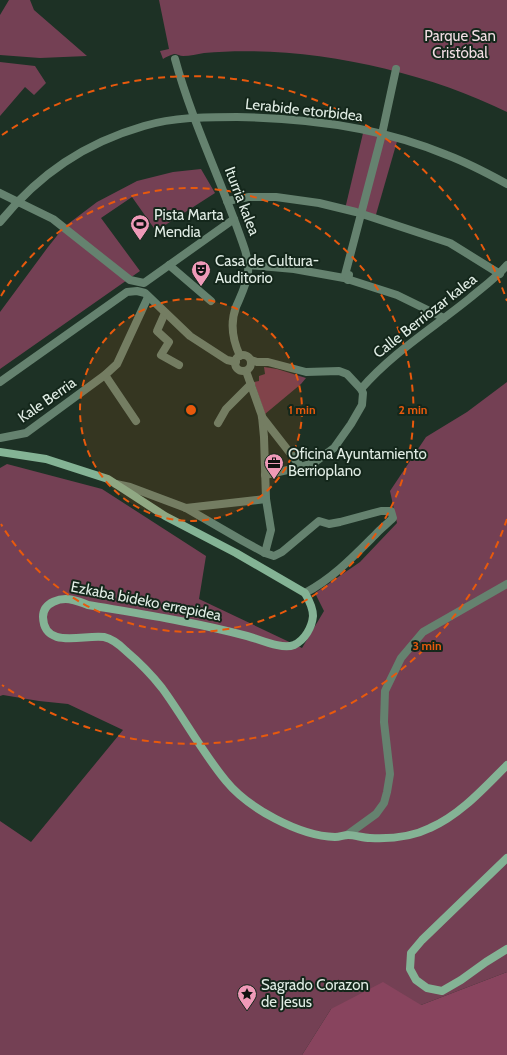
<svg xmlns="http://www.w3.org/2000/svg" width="507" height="1055" viewBox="0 0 507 1055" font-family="Cabin,sans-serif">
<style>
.green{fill:#744054}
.forest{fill:#88445e}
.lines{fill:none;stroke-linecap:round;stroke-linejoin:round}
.street{stroke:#65826f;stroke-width:8}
.secondary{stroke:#84b395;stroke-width:8}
.ring{fill:none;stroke:#e8590c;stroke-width:2;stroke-dasharray:7 5}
.labels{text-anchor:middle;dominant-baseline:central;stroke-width:4;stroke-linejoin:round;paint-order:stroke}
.park-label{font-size:15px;fill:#f2dde3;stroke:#14271b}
.street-label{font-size:15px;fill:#e1ede5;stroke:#14271b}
.poi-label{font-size:15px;fill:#e1ede5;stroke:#14271b;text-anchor:start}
.centre{fill:#e8590c;stroke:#14271b;stroke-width:2}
.ring-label{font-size:12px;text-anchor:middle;font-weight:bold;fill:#e8590c;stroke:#14271b;stroke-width:4;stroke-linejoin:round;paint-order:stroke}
</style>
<rect width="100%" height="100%" fill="#1d3125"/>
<!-- green -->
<g class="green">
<path d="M9 0H30L34 10 87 56 40 58 0 55V15Z"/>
<path d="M159 0H507V112C420 69 301 44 204 53 197 54 190 56 183 56 180 56 177 54 174 54 170 55 166 57 163 59L160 51 169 49Z"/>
<path d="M0 62 35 66 46 83 34 95 25 87 0 116Z"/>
<path d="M364 129 398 138 375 218 345 209Z"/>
<path d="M201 169 215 193 156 231 132 197 101 218 140 271 0 369V312L48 247 64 227 97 202 137 181 173 172Z"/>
<path d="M264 367 277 369 306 378 301 384 265 414 254 382 259 381V376L265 374Z"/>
<path d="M507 382V972L421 1005 331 1009 302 1055H0V821L31 842 123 730 68 704 39 701 3 695 0 696V468L7 464 102 489 206 556 199 599 302 648 324 611 315 593 360 562 397 523 390 491 426 437 467 412Z"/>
</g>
<!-- forest -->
<path class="forest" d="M507 972V1055H302L331 1009 383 982 421 1005Z"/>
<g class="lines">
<!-- street -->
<g class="street">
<path d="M175 59C193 125 224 186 245 250 247 257 249 265 248 272 247 284 241 295 236 307 230 323 233 341 240 356"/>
<path d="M0 193 53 219 130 280 144 283 234 219"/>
<path d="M227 201 249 197H276L319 203 356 212 450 243 500 274"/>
<path d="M0 222C39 174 85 143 144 126 174 117 205 117 237 117 308 118 381 127 447 155 468 163 487 173 507 184"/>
<path d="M169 265 211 301"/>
<path d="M248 265 294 269 344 278 397 295 444 318"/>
<path d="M348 280 349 275H345L382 134 396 69"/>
<path d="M165 313 157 331 169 342 161 355 179 365"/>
<circle cx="243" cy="363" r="8"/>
<path d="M251 360 257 362H268L306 372 339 371 347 374 361 389 363 393 362 405 351 424 334 448 315 462 301 467 265 475"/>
<path d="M246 371 262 416 264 437 266 499 271 530 265 553"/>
<path d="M105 375 136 421"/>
<path d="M0 382 127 292 137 291 145 293 190 336 227 360 236 362"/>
<path d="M361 389C392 353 433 328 470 298 483 287 496 278 507 265"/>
<path d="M262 417 301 467"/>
<path d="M218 423 226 409 251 384"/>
<path d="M0 438 26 433 105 375 117 364 148 297"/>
<path d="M116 484 130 487 186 508 243 541 265 553 274 556 282 552 319 521 329 524 340 522 381 511H391L393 518C387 524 380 529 375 535 353 557 333 578 305 593"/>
<path d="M186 508 266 499"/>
<path d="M347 835 376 814 384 803 387 792 390 774 384 722 385 691 401 658 423 632 507 584"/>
</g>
<!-- secondary -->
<g class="secondary">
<path d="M0 452 46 459 108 479 165 516 236 553 305 593C309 600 313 608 313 616 312 627 305 640 294 645 282 650 259 639 247 636 195 622 141 614 88 605 83 603 78 601 73 600 61 597 43 602 43 617 44 650 84 634 104 637 113 639 120 645 126 651 139 662 151 674 162 688 184 718 202 752 226 781 248 808 299 836 335 837 340 837 344 835 348 835 355 835 363 838 370 838 390 839 412 837 430 828 460 815 484 788 507 765"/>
<path d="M507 858 422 940 411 953 410 969 416 980 427 988 442 991 461 980 486 962 507 949"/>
</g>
</g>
<!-- distance rings -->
<circle cx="191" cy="410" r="111" fill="#e8590c" fill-opacity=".12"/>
<g class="ring">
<circle cx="191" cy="410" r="111"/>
<path d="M1 296A222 222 0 1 1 1 524"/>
<path d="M507 519A334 334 0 0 1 2 685M2 135A334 334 0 0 1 507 301"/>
</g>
<!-- icons -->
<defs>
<symbol id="stadium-pin" viewBox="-11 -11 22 30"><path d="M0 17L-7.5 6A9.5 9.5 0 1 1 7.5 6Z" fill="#ef9ab8" stroke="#14271b"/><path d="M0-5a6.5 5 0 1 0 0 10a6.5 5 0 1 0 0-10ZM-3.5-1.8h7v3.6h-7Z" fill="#111"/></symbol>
<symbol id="theatre-pin" viewBox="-11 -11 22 30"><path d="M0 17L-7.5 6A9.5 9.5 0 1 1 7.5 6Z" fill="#ef9ab8" stroke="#14271b"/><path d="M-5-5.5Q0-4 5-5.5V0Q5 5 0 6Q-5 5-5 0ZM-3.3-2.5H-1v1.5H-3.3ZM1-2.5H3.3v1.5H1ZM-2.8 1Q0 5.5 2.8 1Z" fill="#111"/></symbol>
<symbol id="office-pin" viewBox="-11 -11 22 30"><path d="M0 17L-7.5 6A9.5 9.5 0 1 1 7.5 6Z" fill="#ef9ab8" stroke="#14271b"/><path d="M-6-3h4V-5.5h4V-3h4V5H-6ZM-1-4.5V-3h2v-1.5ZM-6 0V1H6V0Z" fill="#111"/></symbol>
<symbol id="sight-pin" viewBox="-11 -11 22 30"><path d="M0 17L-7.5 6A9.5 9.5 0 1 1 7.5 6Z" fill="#ef9ab8" stroke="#14271b"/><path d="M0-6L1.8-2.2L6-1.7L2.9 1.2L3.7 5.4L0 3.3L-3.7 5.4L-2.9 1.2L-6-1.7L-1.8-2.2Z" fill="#111"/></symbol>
</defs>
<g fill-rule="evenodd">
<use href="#stadium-pin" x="129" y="213" width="22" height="30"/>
<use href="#theatre-pin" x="190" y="259" width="22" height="30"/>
<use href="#office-pin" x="263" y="452" width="22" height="30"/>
<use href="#sight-pin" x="236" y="983" width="22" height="30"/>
</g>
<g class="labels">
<!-- park labels -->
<g class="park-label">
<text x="460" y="36">Parque San<tspan x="460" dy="17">Cristóbal</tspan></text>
</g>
<!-- street labels -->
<g class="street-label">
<text transform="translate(304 110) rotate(6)">Lerabide etorbidea</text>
<text transform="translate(242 201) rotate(69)">Iturria kalea</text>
<text transform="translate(425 316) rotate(-38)">Calle Berriozar kalea</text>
<text transform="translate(47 400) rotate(-35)">Kale Berria</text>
<text transform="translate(146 601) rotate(11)">Ezkaba bideko errepidea</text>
</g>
<!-- poi labels -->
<g class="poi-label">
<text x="154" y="215">Pista Marta<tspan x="154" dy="17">Mendia</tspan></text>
<text x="215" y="261">Casa de Cultura-<tspan x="215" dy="17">Auditorio</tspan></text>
<text x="288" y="454">Oficina Ayuntamiento<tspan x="288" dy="17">Berrioplano</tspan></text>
<text x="261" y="985">Sagrado Corazon<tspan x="261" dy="17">de Jesus</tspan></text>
</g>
</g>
<circle cx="191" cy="410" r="6" class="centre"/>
<g class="ring-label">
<text x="302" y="414">1 min</text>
<text x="413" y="414">2 min</text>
<text x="427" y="650">3 min</text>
</g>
</svg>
